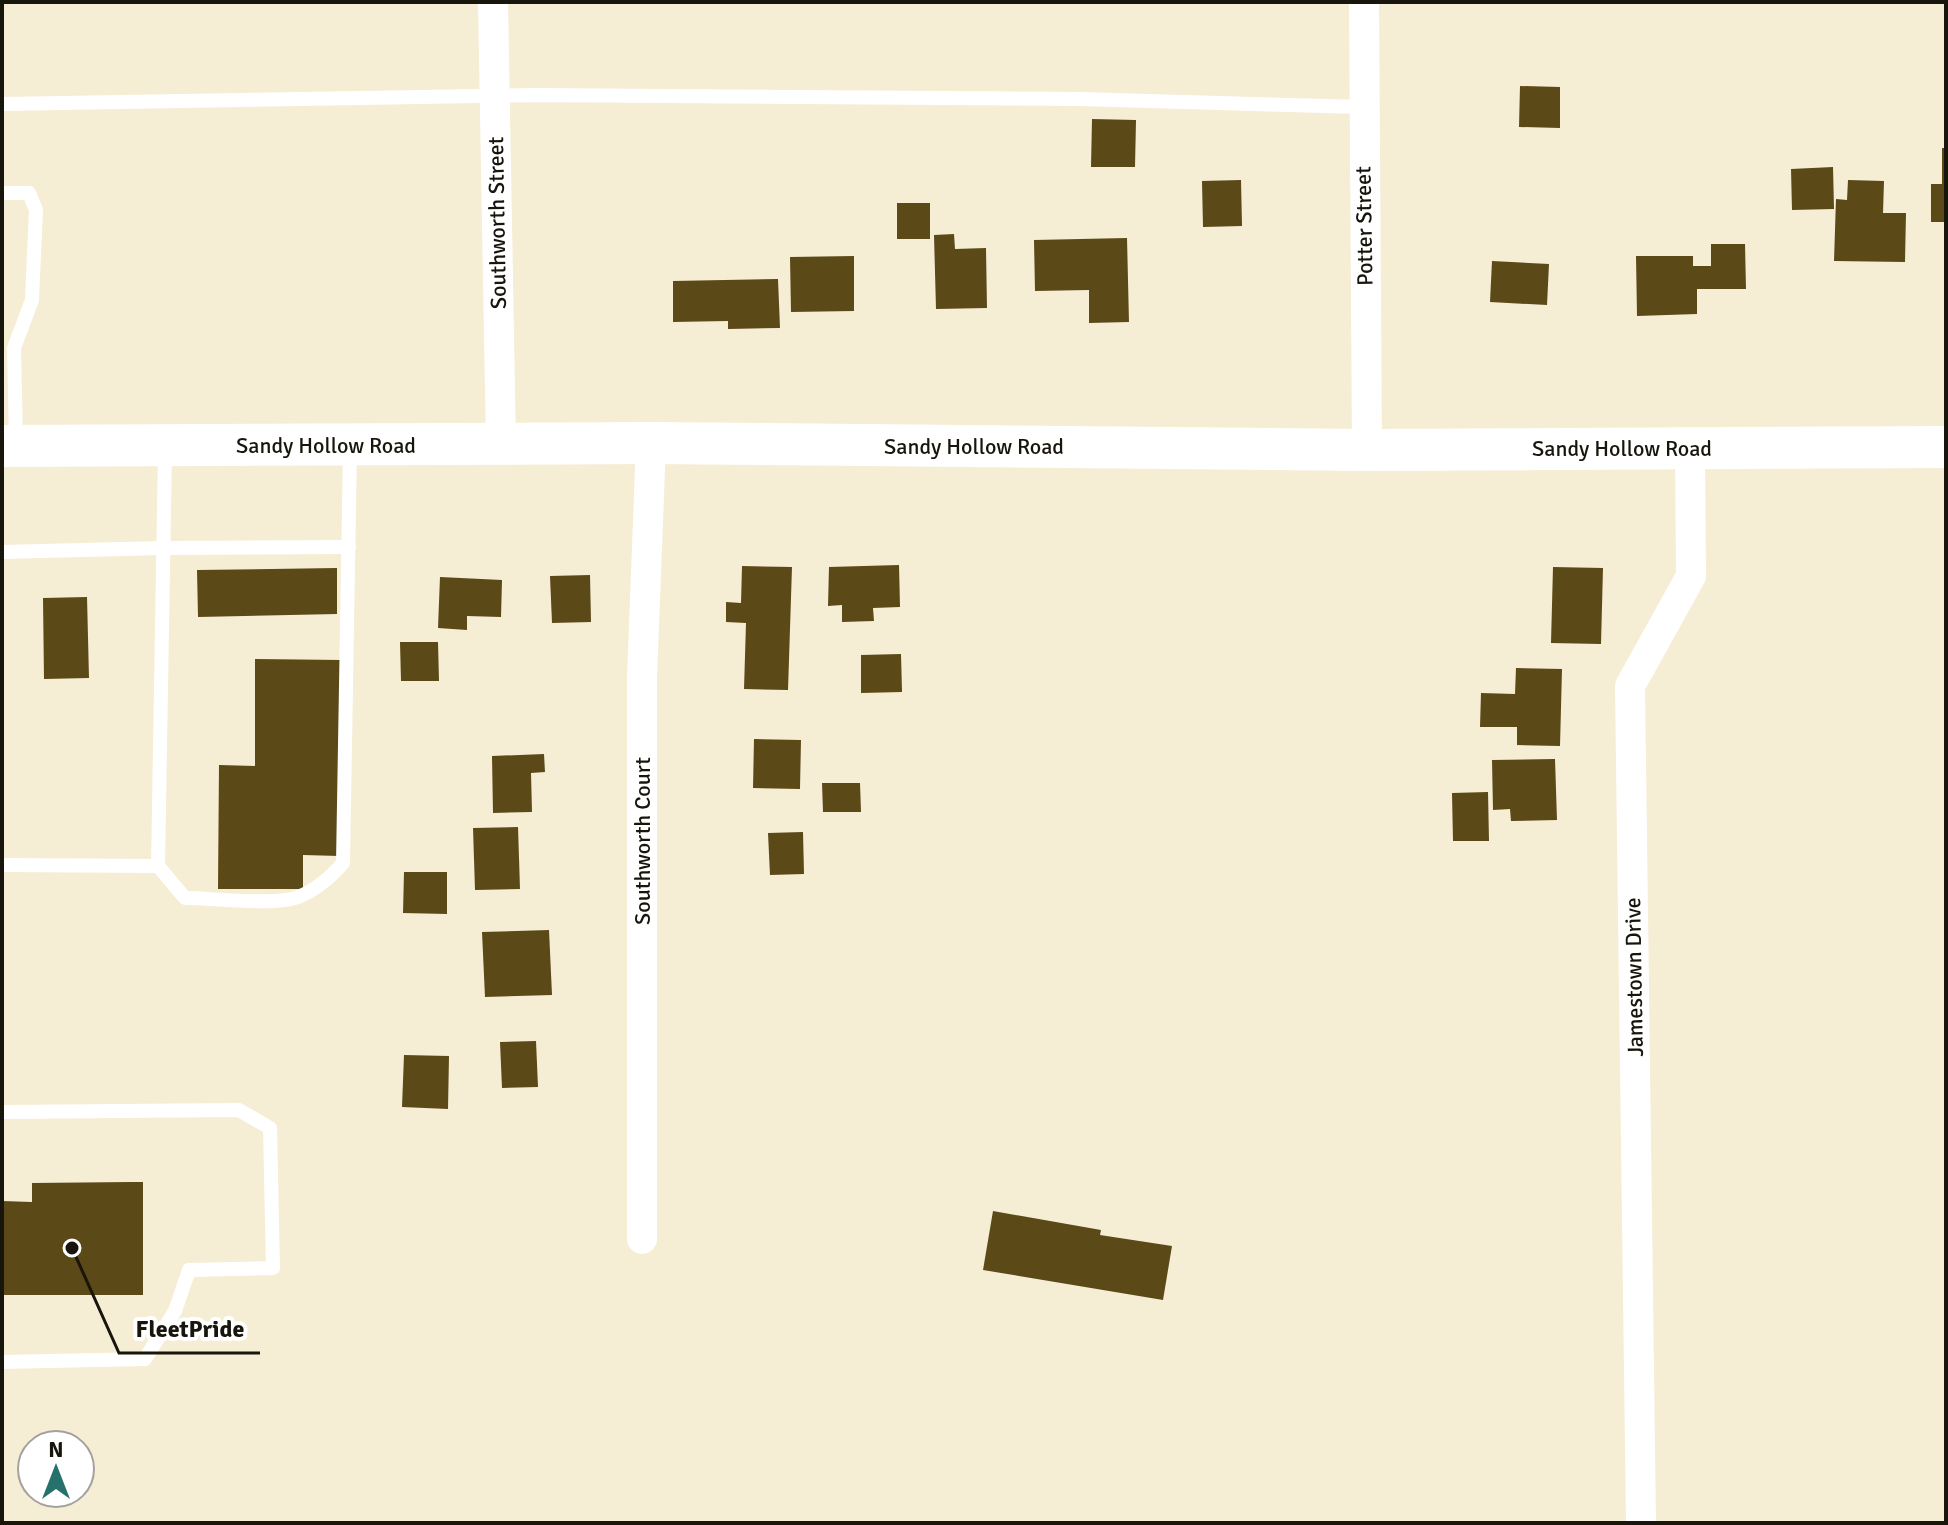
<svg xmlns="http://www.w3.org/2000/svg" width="1948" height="1525" viewBox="0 0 1948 1525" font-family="Signika,sans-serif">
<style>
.building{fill:#5b4917}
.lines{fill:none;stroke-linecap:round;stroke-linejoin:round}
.lane{stroke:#fff;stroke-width:14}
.street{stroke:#fff;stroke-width:30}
.secondary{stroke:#fff;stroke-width:42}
.labels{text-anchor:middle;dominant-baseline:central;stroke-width:8;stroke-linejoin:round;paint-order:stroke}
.street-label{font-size:22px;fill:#18150c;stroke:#fff}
.leader{fill:none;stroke:#18150c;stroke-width:3}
.callout-dot{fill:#18150c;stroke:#fff;stroke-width:3}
.callout-label{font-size:24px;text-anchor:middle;font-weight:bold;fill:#18150c;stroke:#fff;stroke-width:8;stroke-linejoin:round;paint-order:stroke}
</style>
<rect width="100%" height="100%" fill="#f6edd5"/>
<!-- building -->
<g class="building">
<path d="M1520 86 1560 87V128L1519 127Z"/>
<path d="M1092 119 1136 120 1135 167H1091Z"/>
<path d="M1942 148H1946V222H1931V184H1942Z"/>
<path d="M1833 167 1834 209 1792 210 1791 169Z"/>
<path d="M1241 180 1242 226 1203 227 1202 181Z"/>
<path d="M1848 180 1884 181 1883 213H1906L1905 262 1834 261 1836 199 1847 200Z"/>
<rect x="897" y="203" width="33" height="36"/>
<path d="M954 234 955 249 986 248 987 308 936 309 934 235Z"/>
<path d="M1127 238 1129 322 1089 323V290L1035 291 1034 240Z"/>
<path d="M1711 244H1745L1746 289H1697V314L1637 316 1636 256H1693V266H1711Z"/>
<path d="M854 256V311L791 312 790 257Z"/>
<path d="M1492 261 1549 264 1547 305 1490 302Z"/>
<path d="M778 279 780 328 728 329V321L673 322V281Z"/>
<path d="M899 565 900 607 873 608 874 621 842 622V605L828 606 829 567Z"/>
<path d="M742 566 792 567 788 690 744 689 746 623 726 622V602L741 603Z"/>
<path d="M1553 567 1603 568 1601 644 1551 643Z"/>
<path d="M337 568V614L198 617 197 570Z"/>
<path d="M590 575 591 622 552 623 550 576Z"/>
<path d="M440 577 502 580 501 617 467 616V630L438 628Z"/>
<path d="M87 597 89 678 44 679 43 598Z"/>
<path d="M400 642H438L439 681H401Z"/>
<path d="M901 654 902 692 861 693V655Z"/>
<path d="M255 659 342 660 340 856 303 855V889H218L219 765 255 766Z"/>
<path d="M1516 668 1562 669 1560 746 1517 745V727H1480L1481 693 1515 694Z"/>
<path d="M754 739 801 740 800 789 753 788Z"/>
<path d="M544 754 545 772 531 773 532 812 493 813 492 756Z"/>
<path d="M1555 759 1557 820 1511 821 1510 809 1493 810 1492 760Z"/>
<path d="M822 783H860L861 812H823Z"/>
<path d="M1488 792 1489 841H1453L1452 793Z"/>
<path d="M518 827 520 889 475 890 473 828Z"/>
<path d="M803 832 804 874 770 875 768 833Z"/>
<path d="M404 872H447V914L403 913Z"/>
<path d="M549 930 552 995 485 997 482 932Z"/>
<path d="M536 1041 538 1087 502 1088 500 1042Z"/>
<path d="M404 1055 449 1056 448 1109 402 1107Z"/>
<path d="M131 1182H143V1295H2V1201L32 1202V1183Z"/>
<path d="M993 1211 1101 1230 1100 1235 1172 1246 1163 1300 983 1270Z"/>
</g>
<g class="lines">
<!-- lane -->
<g class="lane">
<path d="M2 104 537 95 1079 99 1363 107"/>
<path d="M2 193H29L36 210 32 300 14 348 16 442"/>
<path d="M2 552 163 548 349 547"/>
<path d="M2 865 158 866 165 450"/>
<path d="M158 866 185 898C212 898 275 906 298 897 316 890 330 878 343 863L350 449"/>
<path d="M2 1112 239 1110 270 1128 273 1268 189 1270 175 1311 145 1359 2 1362"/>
</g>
<!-- street -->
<g class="street">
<path d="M493 2 501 445"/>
<path d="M1364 2 1367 450"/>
<path d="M642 1239V678L651 443"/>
<path d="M1641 1523 1630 686 1691 576 1690 448"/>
</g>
<!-- secondary -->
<path class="secondary" d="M2 446 651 443 1367 450 1946 447"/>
</g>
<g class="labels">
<!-- street labels -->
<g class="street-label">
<text transform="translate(497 223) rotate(-91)">Southworth Street</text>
<text transform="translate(1364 226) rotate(-91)">Potter Street</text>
<text x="326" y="445">Sandy Hollow Road</text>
<text x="974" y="446">Sandy Hollow Road</text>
<text x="1622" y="448">Sandy Hollow Road</text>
<text transform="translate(642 841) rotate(-90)">Southworth Court</text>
<text transform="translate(1634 977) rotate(-91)">Jamestown Drive</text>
</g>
</g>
<!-- callouts -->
<path class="leader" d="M72 1248L119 1353H260"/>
<circle class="callout-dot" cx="72" cy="1248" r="8"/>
<g class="callout-label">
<text x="190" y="1337">FleetPride</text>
</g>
<!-- border -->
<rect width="1948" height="1525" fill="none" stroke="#18150c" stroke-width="8"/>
<!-- north arrow -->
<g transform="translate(56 1469)"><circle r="38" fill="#ffffff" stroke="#a3a19e" stroke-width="2"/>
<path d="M0-6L14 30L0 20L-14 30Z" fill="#27716d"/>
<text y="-12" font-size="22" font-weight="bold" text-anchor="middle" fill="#18150c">N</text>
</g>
</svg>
